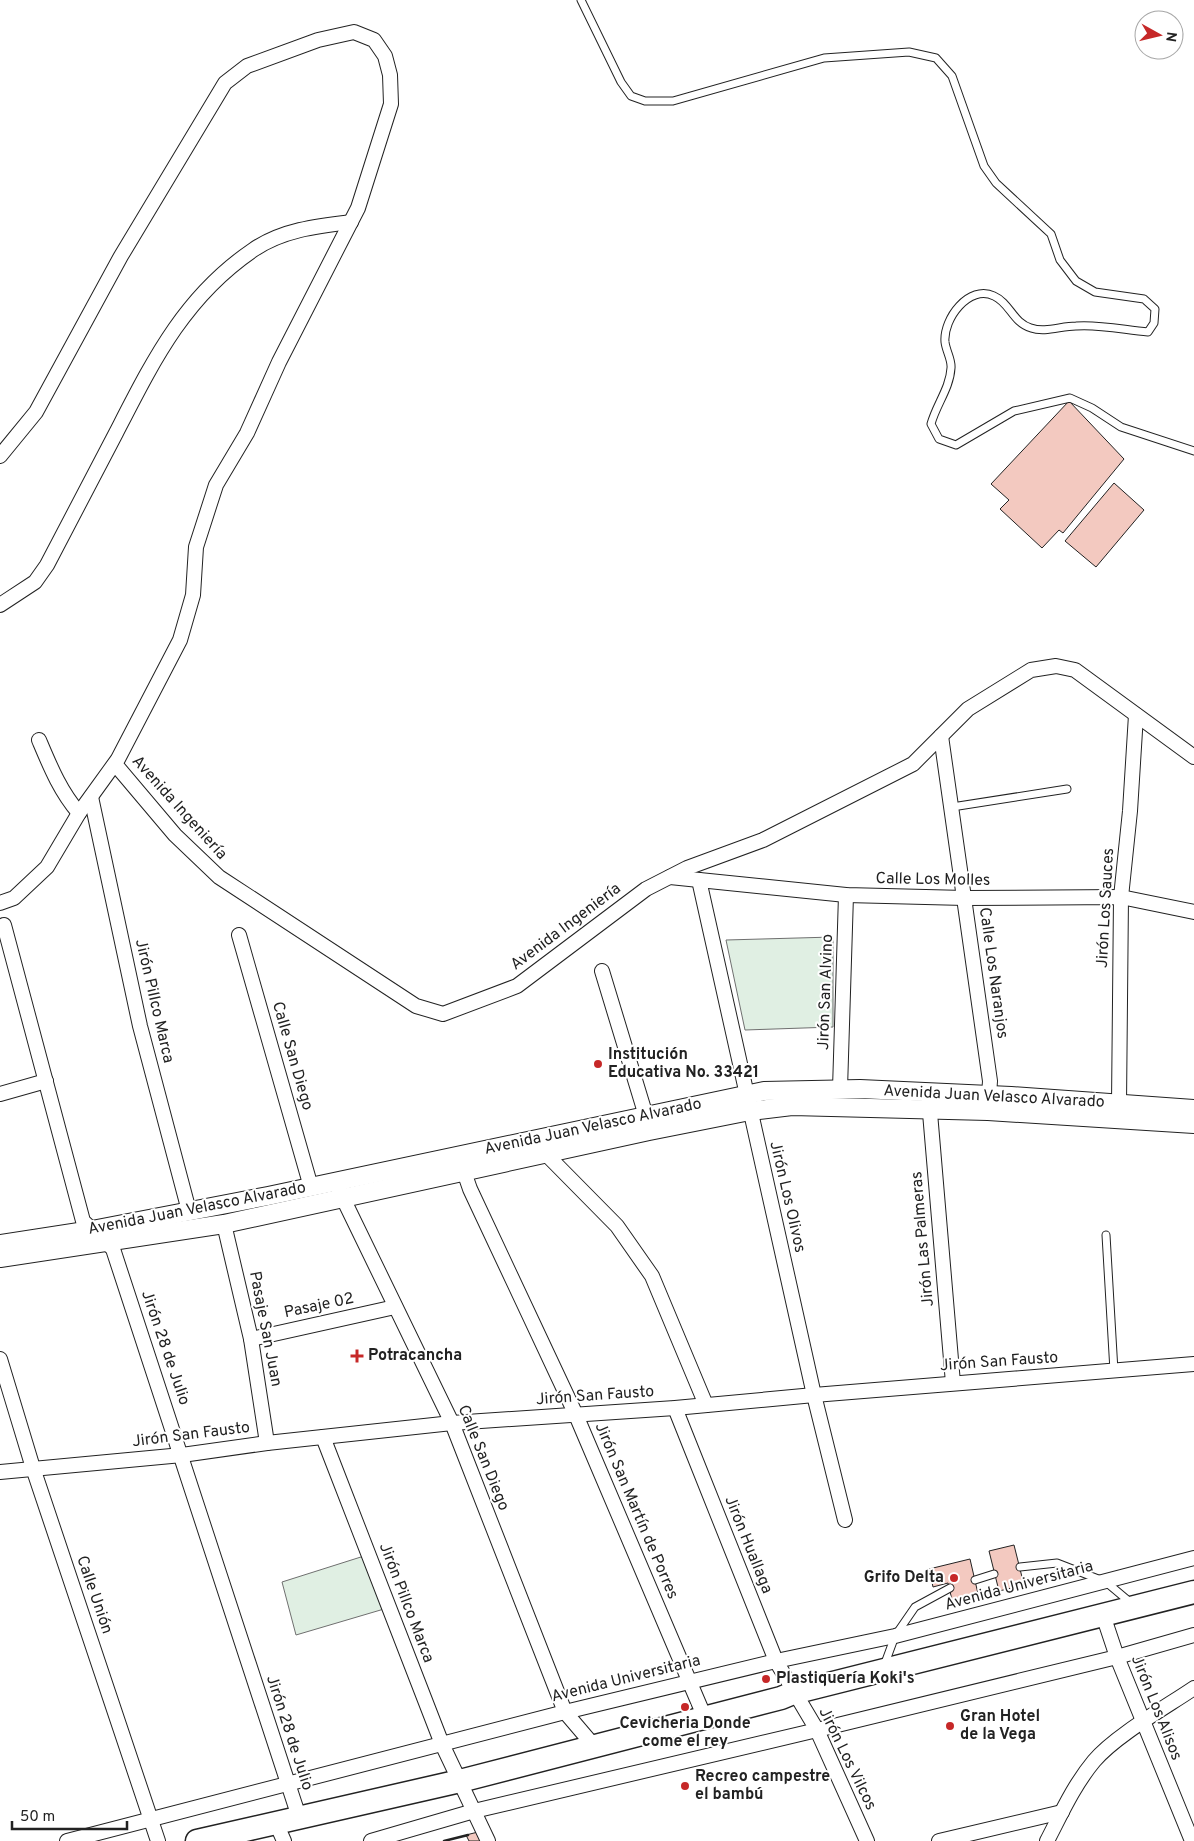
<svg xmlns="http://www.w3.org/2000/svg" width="1194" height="1841" viewBox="0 0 1194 1841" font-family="Overpass,sans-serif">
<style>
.green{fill:#e0efe3;stroke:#6f6f6f}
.building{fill:#f3c9c0;stroke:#222}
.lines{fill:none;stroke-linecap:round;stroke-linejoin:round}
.service-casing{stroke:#222;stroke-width:9}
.minor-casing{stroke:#222;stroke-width:16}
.tertiary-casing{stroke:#222;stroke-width:20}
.trunk-casing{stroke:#222;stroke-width:25}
.service{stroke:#fff;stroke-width:7}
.minor{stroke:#fff;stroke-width:14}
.tertiary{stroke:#fff;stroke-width:18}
.trunk{stroke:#fff;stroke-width:22}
.wall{stroke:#222;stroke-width:2.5}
.poi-dot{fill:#c62828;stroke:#fff;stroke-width:2}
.labels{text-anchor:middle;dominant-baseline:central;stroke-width:4;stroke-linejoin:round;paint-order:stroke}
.street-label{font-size:16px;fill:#222;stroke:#fff}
.poi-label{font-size:16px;font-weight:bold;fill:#222;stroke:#fff;text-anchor:start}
</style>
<rect width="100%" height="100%" fill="#fff"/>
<!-- green -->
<g class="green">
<path d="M833 937V1027L745 1030 726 940Z"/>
<path d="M364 1556 384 1609 296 1635 282 1582Z"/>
</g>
<!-- building -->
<g class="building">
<path d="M1069 401 1124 459 1063 533 1059 530 1042 548 1000 509 1009 500 991 484Z"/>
<path d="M1114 483 1144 510 1096 567 1065 541Z"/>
<path d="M1014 1545 1024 1585 999 1591 989 1551Z"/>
<path d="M970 1559 979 1598 953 1604 948 1583 933 1587 929 1569Z"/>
<path d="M478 1832 482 1841H469L466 1835Z"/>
</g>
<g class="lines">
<defs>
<g id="service">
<path d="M581 0 621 82 631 96 645 101H673L824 58 909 52 936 58 952 76 984 166 996 183 1051 234 1060 260 1076 281 1095 292 1144 299 1155 309 1154 323 1148 332C1125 330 1099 324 1076 326 1061 326 1045 333 1031 328 1013 323 1010 303 994 296 969 284 943 319 945 342 946 351 952 360 951 368 950 388 936 405 931 424L939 439 956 445 1014 411 1070 398 1092 408 1121 427 1194 451"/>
<path d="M952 807 1067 789"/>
<path d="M1106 1235 1114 1371"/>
<path d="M1020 1567 1057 1563 1106 1582 1131 1603"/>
<path d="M975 1580 994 1574"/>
<path d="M884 1666 895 1636 915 1607 950 1588"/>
</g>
<g id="minor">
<path d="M0 456 36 412 121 256 225 83 247 66 318 40 354 32 374 40 385 56 390 75 391 104 358 208 279 362 247 433 216 485 196 547 193 595 180 640 118 759 79 813 47 867 14 898 0 903"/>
<path d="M0 605 35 582 47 565C70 521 93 477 116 433 153 361 184 297 253 250 282 230 317 226 351 222"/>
<path d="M941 736 990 1081 989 1095"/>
<path d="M39 740C50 766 60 791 79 813"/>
<path d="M115 764 175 835 219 877 416 1006 443 1014 517 986 646 889 687 868 763 840 913 764 968 709 1031 670 1056 666 1075 670 1194 757"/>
<path d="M91 797 140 1026 189 1211"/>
<path d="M670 877 846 895 965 898 1121 897 1194 912"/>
<path d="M699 880 814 1395 845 1520"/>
<path d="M4 925 83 1221 113 1249 299 1817"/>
<path d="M239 935 311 1187"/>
<path d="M602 971 646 1116"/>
<path d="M840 1089 846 895"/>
<path d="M0 1094 46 1081"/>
<path d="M929 1101 953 1383"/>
<path d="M1119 1104 1121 897 1130 811 1136 715"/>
<path d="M545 1153 617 1226 652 1276 706 1405"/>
<path d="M461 1163 470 1189 576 1415 705 1718"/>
<path d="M339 1190 452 1423 565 1712 594 1746"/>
<path d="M224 1224 251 1339 267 1443"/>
<path d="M251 1339 395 1307"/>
<path d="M0 1359 33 1468 158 1841"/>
<path d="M675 1408 776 1661 817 1730 867 1841"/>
<path d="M323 1437 442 1744 488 1841"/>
<path d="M0 1472 182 1455 267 1443 452 1423 675 1408 814 1395 1194 1364"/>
<path d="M1103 1615 1117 1657 1192 1841"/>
<path d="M276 1823 284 1841"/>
<path d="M67 1841 565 1712 776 1661 895 1636 1194 1558"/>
<path d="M371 1841 474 1811 817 1730 1117 1657 1194 1635"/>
<path d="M939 1841 1062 1812"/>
<path d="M1047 1841C1061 1814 1074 1785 1094 1761 1115 1736 1166 1707 1194 1688"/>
</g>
<g id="tertiary">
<path d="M0 1244 92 1230 268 1196 764 1091 860 1089 1011 1096 1194 1109"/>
<path d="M0 1258 224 1224 649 1131 750 1111 792 1106 988 1111 1194 1124"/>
</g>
<path id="trunk" d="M197 1841 460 1781 781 1698 793 1693 1194 1592"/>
</defs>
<!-- service casing -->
<use href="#service" class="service-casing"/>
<!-- minor casing -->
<use href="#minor" class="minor-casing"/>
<!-- tertiary casing -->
<use href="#tertiary" class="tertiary-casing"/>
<!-- trunk casing -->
<use href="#trunk" class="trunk-casing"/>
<!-- service -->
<use href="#service" class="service"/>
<!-- minor -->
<use href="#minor" class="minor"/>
<!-- tertiary -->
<use href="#tertiary" class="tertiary"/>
<!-- trunk -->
<use href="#trunk" class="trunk"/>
<!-- wall -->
<path class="wall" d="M444 1841 468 1835"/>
</g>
<!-- markers -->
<g class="poi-dot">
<circle cx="598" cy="1064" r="5"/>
<path d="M354.5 1348.5h5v5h5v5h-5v5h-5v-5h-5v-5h5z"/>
<circle cx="954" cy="1578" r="5"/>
<circle cx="766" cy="1679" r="5"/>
<circle cx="685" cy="1707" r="5"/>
<circle cx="950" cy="1726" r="5"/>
<circle cx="685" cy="1786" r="5"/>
</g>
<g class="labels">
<!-- street labels -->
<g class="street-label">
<text transform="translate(179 808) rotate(48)">Avenida Ingeniería</text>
<text transform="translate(933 880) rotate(1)">Calle Los Molles</text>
<text transform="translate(1106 908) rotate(-87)">Jirón Los Sauces</text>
<text transform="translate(566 927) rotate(-37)">Avenida Ingeniería</text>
<text transform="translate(993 973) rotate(82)">Calle Los Naranjos</text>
<text transform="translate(826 992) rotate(-88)">Jirón San Alvino</text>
<text transform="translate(154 1001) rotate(77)">Jirón Pillco Marca</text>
<text transform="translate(292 1056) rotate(74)">Calle San Diego</text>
<text transform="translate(994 1097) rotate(3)">Avenida Juan Velasco Alvarado</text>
<text transform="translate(593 1127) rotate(-12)">Avenida Juan Velasco Alvarado</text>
<text transform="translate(787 1197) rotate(77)">Jirón Los Olivos</text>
<text transform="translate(197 1209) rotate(-11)">Avenida Juan Velasco Alvarado</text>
<text transform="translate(923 1239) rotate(-95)">Jirón Las Palmeras</text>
<text transform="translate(319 1306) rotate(-12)">Pasaje 02</text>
<text transform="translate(265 1329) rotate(79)">Pasaje San Juan</text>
<text transform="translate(165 1348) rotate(71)">Jirón 28 de Julio</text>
<text transform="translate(999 1362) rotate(-4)">Jirón San Fausto</text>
<text transform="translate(595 1396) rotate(-4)">Jirón San Fausto</text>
<text transform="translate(191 1435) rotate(-7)">Jirón San Fausto</text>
<text transform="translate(483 1458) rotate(68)">Calle San Diego</text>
<text transform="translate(636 1511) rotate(67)">Jirón San Martín de Porres</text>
<text transform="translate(748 1545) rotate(68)">Jirón Huallaga</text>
<text transform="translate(1019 1586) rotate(-15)">Avenida Universitaria</text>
<text transform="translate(94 1595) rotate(71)">Calle Unión</text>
<text transform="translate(406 1603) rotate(69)">Jirón Pillco Marca</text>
<text transform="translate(626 1679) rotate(-14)">Avenida Universitaria</text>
<text transform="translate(1156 1708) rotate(68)">Jirón Los Alisos</text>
<text transform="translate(289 1733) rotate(72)">Jirón 28 de Julio</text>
<text transform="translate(847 1759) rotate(64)">Jirón Los Vilcos</text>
</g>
<!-- poi labels -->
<g class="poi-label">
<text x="608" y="1055">Institución<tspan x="608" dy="18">Educativa No. 33421</tspan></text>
<text x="368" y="1356">Potracancha</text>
<text x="944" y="1578" text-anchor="end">Grifo Delta</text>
<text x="776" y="1679">Plastiquería Koki's</text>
<text x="960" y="1717">Gran Hotel<tspan x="960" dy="18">de la Vega</tspan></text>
<text x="685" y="1724" text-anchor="middle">Cevicheria Donde<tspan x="685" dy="18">come el rey</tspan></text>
<text x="695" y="1777">Recreo campestre<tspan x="695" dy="18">el bambú</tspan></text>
</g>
</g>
<!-- north arrow -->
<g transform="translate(1159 35) rotate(98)"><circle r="24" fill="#ffffff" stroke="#a7a7a7"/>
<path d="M0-4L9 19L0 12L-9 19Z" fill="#c62828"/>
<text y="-8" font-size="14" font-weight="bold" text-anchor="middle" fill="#222222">N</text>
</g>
<!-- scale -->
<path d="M12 1821v8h115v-8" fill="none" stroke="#222222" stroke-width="2.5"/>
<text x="20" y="1821" font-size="15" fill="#222222" stroke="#ffffff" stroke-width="4" paint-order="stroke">50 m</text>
</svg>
